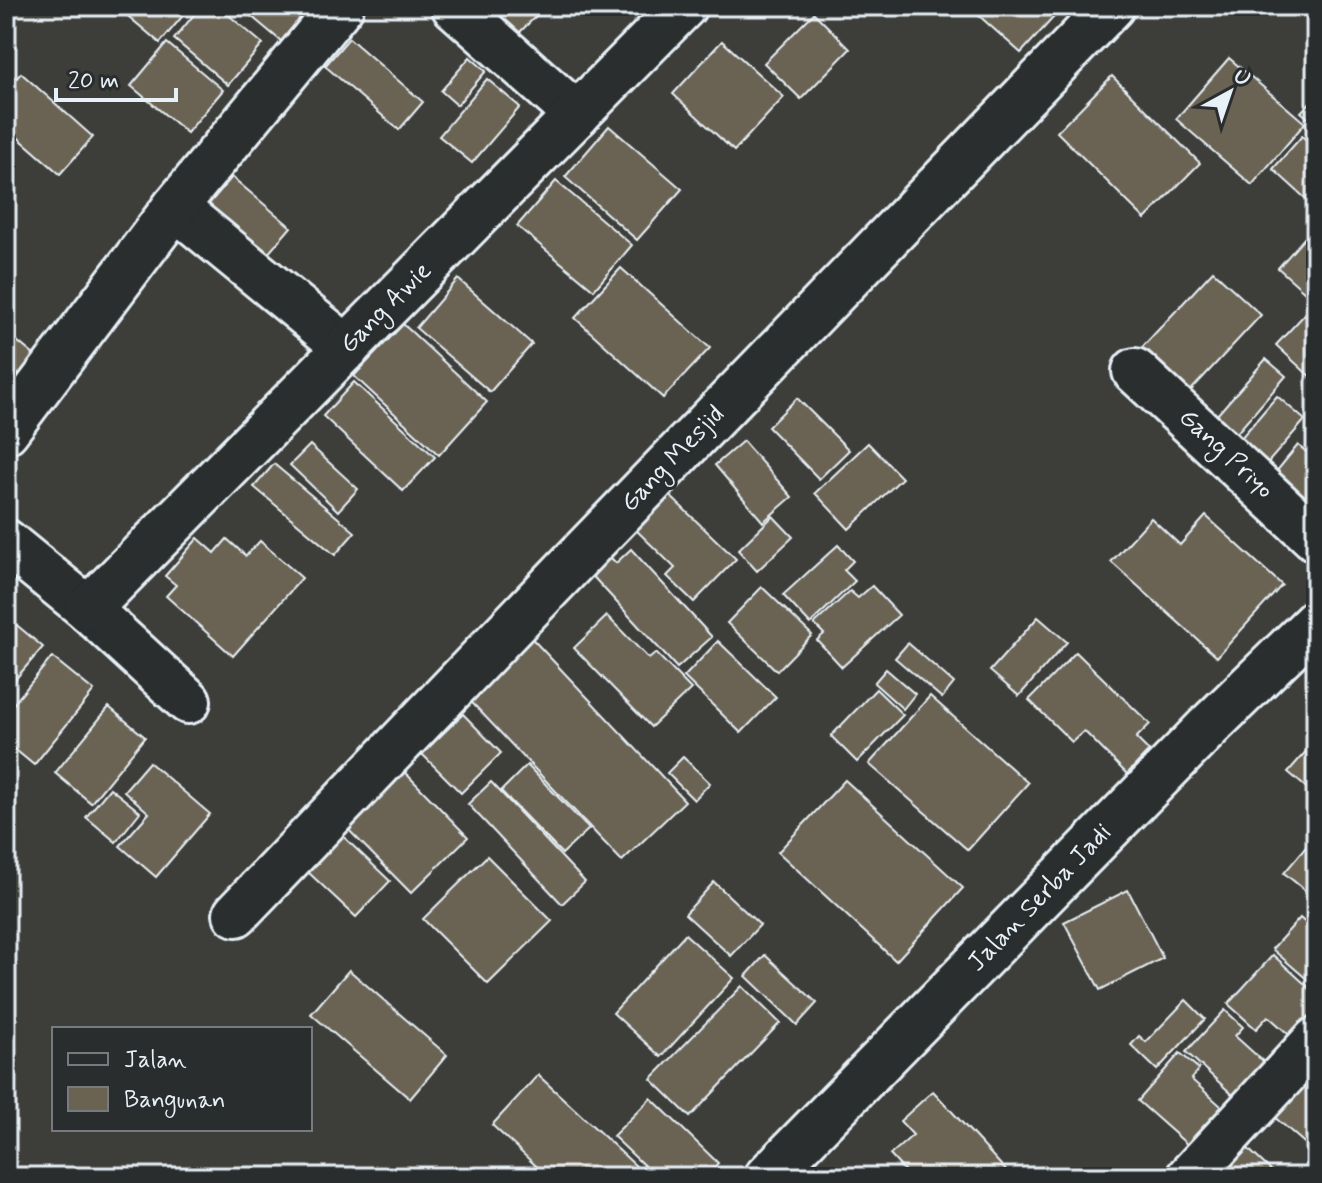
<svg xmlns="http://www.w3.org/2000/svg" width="1322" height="1183" viewBox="0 0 1322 1183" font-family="Mynerve,sans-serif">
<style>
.building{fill:#6a6352;stroke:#e8f1f8;stroke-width:2}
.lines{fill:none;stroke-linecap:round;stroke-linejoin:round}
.minor-casing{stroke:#e8f1f8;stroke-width:50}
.minor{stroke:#2a2d2e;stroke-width:44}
.labels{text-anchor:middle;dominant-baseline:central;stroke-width:6;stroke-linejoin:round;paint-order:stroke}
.street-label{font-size:26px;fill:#e8f1f8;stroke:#2a2d2e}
</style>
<rect width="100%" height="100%" fill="#3d3d39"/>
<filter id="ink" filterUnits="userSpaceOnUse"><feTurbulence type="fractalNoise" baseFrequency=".0125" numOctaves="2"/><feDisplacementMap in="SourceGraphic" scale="16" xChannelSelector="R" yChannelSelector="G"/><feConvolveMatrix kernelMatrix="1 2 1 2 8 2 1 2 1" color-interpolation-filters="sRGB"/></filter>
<g filter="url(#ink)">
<!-- building -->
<g class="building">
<path d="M116 6H191L160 43Z"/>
<path d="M201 6H218L263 44 228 85 174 39Z"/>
<path d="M239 6H320L287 46Z"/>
<path d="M468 6H546L507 45Z"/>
<path d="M968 6H1062L1063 7 1021 53Z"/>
<path d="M814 13 850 49 801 99 764 63Z"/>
<path d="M349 38 423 102 399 130 325 66Z"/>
<path d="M722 41 784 97 734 151 673 94Z"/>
<path d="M167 43 223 90 187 133 131 86Z"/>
<path d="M470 57 486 71 457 105 441 91Z"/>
<path d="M1229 58 1305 123 1252 185 1176 119Z"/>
<path d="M21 73 93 137 60 174 6 127V90Z"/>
<path d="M1112 76 1200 163 1145 219 1057 132Z"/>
<path d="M487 79 520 107 472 163 439 136Z"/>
<path d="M1316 96V125L1301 112Z"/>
<path d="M609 126 682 189 637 240 565 177Z"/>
<path d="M1302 136 1316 149V208L1273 169Z"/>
<path d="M232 177 291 227 255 269 196 219Z"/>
<path d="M556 181 632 245 594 290 517 226Z"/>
<path d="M1313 228 1316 230V302L1278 268Z"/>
<path d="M621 268 710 348 663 398 575 318Z"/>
<path d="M1213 271 1261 315 1181 401 1133 357Z"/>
<path d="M458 279 532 344 490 392 416 328Z"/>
<path d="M1305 314 1316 325V382L1276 345Z"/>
<path d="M403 324 487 402 439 455 354 376Z"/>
<path d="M6 332 41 361 6 404Z"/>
<path d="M1266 359 1286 376 1230 441 1210 423Z"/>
<path d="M354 382 435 457 403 491 323 416Z"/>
<path d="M1277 396 1305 420 1257 475 1229 452Z"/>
<path d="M797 398 849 450 819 479 768 427Z"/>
<path d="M743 441 792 497 763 522 715 465Z"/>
<path d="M868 443 902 478 849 529 815 493Z"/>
<path d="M310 445 358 489 338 511 290 465Z"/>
<path d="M1298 445 1316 460V525L1267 483Z"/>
<path d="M274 464 355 532 335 555 254 487Z"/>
<path d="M665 491 736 559 694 602 667 576 675 568 632 526Z"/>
<path d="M773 516 793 537 757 571 738 550Z"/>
<path d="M1206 516 1282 585 1217 657 1111 562 1151 518 1180 545Z"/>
<path d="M198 538 215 553 227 539 246 556 260 541 302 578 233 656 166 596 176 585 165 576Z"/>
<path d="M838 545 853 561 844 570 855 581 810 624 783 595Z"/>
<path d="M631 549 712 637 677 668 587 570 606 553 616 563Z"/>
<path d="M872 586 899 615 842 667 817 640 824 634 814 624 850 591 858 598Z"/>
<path d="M762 587 812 635 777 671 727 623Z"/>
<path d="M6 616 43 647 6 690Z"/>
<path d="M607 616 649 659 656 653 691 689 651 727 574 648Z"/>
<path d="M1038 617 1067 642 1019 696 990 671Z"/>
<path d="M523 629 685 801 622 861 459 689Z"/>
<path d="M718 641 776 697 741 733 684 677Z"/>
<path d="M908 643 954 683 942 698 895 658Z"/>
<path d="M1076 652 1150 724 1136 738 1149 751 1127 774 1084 731 1072 742 1029 700Z"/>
<path d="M52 657 94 691 34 765 6 742V713Z"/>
<path d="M886 669 915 694 903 709 874 683Z"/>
<path d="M876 689 903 715 857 762 831 736Z"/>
<path d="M930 696 1028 783 968 850 869 764Z"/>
<path d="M109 707 145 737 91 803 55 773Z"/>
<path d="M463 714 501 753 461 793 422 754Z"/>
<path d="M1316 740V796L1288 772Z"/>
<path d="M388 755 468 837 411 893 330 811Z"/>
<path d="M683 757 710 783 694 800 667 773Z"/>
<path d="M149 762 210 814 156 877 120 846 149 813 124 791Z"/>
<path d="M527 765 589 829 562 854 501 791Z"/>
<path d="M845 780 963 888 896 961 778 852Z"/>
<path d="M491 782 585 882 562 904 468 804Z"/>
<path d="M110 788 140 812 116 842 86 817Z"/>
<path d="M328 822 390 881 356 917 293 858Z"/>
<path d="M1316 835V891L1312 896 1284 873Z"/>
<path d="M487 856 552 921 488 984 423 919Z"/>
<path d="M714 882 760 925 731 956 685 914Z"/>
<path d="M1128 890 1163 958 1100 990 1064 922Z"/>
<path d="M1300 918 1316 932V987L1272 949Z"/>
<path d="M685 934 734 978 661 1057 613 1013Z"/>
<path d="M765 955 817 1003 797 1025 746 976Z"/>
<path d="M1273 955 1316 994V1017L1295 1040 1268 1016 1256 1029 1228 1004Z"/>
<path d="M349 970 447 1055 410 1099 311 1014Z"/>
<path d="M742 986 780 1023 690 1117 651 1079Z"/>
<path d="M1186 1000 1205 1019 1157 1070 1131 1045 1139 1036 1146 1042Z"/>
<path d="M1225 1010 1243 1027 1235 1036 1276 1073 1246 1107 1186 1052Z"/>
<path d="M1180 1053 1199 1069 1191 1079 1232 1116 1198 1154 1138 1101Z"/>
<path d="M1316 1069V1153L1272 1115Z"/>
<path d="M538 1075 638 1168 629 1177H548L492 1125Z"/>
<path d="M933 1091 1012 1177H910L890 1155 913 1135 900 1121Z"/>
<path d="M651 1098 718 1163 705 1177H656L613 1136Z"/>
<path d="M1245 1146 1278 1177H1216Z"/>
</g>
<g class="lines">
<defs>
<g id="minor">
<path d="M454 6 577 115"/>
<path d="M175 207 347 348"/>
<path d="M1135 371 1316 539"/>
<path d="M6 431 175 207 341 6"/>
<path d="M6 542 88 609 188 701"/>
<path d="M88 609 684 6"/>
<path d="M236 914 586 549 1112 6"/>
<path d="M767 1177 1213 722 1316 622"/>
<path d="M1189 1177 1316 1040"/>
</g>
</defs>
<!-- minor casing -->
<use href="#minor" class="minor-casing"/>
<!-- minor -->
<use href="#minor" class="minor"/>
</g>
</g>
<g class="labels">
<!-- street labels -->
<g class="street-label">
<text transform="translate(386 308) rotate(-45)">Gang Awie</text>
<text transform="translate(1226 454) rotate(43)">Gang Priyo</text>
<text transform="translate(673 459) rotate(-46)">Gang Mesjid</text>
<text transform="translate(1040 898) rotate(-46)">Jalan Serba Jadi</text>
</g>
</g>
<!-- margin -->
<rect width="1322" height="1183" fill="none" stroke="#2a2d2e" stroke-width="32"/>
<rect x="16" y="16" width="1290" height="1151" fill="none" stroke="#e8f1f8" stroke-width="3" filter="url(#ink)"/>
<!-- legend -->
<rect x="52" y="1027" width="260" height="104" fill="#2a2d2e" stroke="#767b7f" stroke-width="2"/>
<rect x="68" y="1053" width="40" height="12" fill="#2a2d2e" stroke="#767b7f" stroke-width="2"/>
<text x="124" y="1067" font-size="24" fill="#e8f1f8">Jalan</text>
<rect x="68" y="1087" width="40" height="24" fill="#6a6352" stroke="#767b7f" stroke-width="2"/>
<text x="124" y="1107" font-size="24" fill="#e8f1f8">Bangunan</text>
<!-- north arrow -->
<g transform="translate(1230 92) rotate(40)" stroke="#2a2d2e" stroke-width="6" paint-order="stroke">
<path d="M0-6L14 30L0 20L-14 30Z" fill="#e8f1f8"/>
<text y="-12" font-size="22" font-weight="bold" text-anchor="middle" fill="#e8f1f8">U</text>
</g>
<!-- scale -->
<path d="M56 88v12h120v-12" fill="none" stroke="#e8f1f8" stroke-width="4"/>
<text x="68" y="88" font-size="24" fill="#e8f1f8" stroke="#2a2d2e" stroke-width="6" paint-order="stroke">20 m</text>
</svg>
